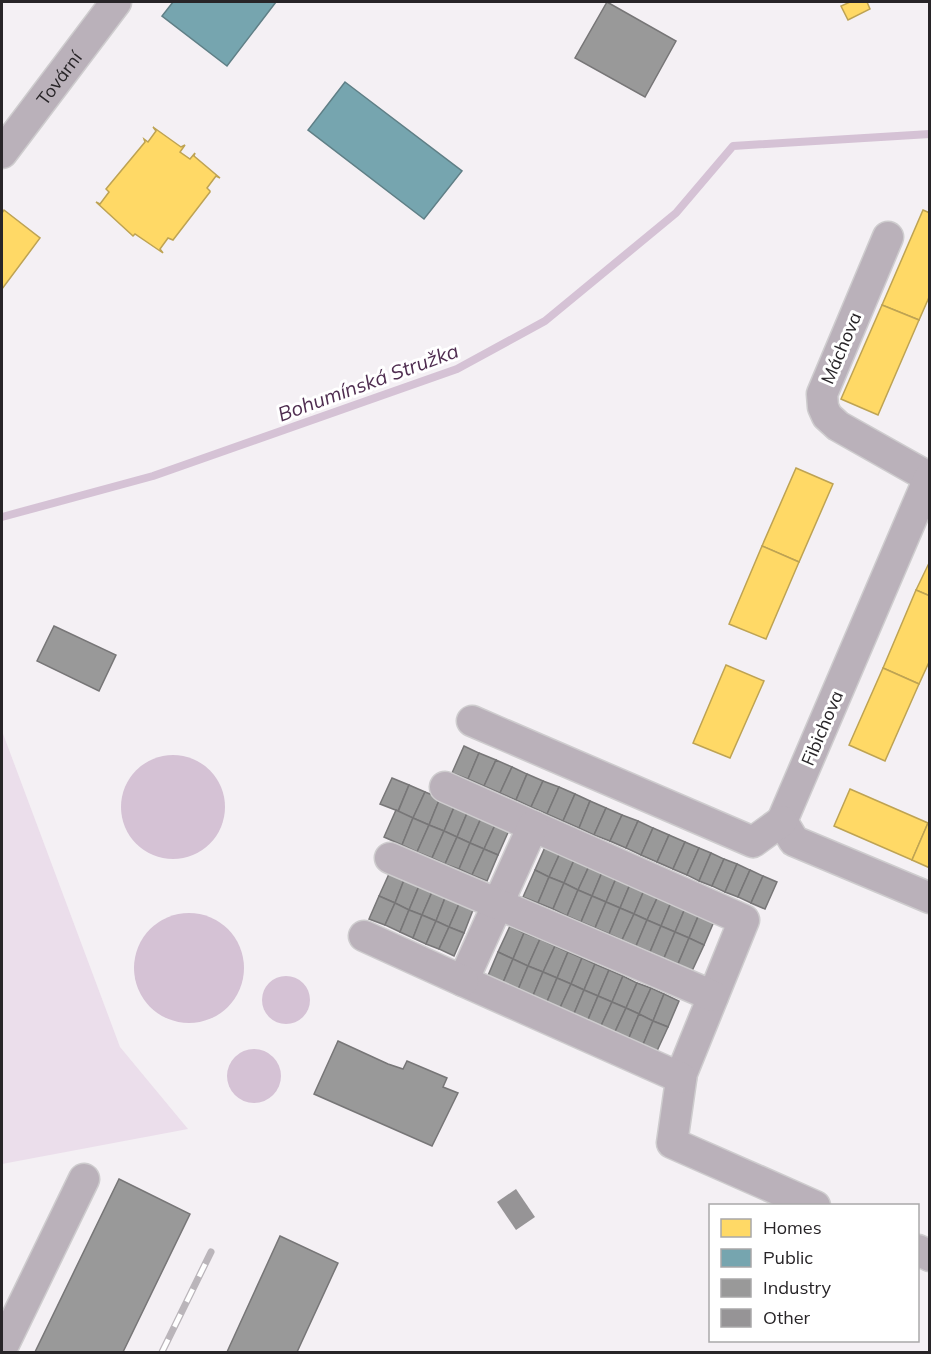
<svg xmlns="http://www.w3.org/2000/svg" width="931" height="1354" viewBox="0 0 931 1354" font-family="Mulish,sans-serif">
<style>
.green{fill:#ebdeeb}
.water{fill:#d5c2d5}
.homes{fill:#ffd966;stroke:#bea353;stroke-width:1.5}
.public{fill:#76a5af;stroke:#5f7f86;stroke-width:1.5}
.industry{fill:#999;stroke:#777677;stroke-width:1.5}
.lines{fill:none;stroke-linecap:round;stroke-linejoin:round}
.stream{stroke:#d5c2d5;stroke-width:8}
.building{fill:#969496}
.minor-casing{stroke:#ceccce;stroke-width:33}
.minor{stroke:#bab1ba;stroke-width:30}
.rail-casing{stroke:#bab5ba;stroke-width:7}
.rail{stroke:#fff;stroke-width:4.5;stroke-dasharray:14;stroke-linecap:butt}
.labels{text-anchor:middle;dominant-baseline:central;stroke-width:6;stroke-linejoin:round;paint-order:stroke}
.street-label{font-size:18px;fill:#282528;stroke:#fff}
.water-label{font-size:20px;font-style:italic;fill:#4f2d50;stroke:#fff}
</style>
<rect width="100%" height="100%" fill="#f4f0f4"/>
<!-- green -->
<path class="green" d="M2 731 120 1047 188 1129 2 1164Z"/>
<!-- water -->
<g class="water">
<circle cx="173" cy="807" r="52"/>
<circle cx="189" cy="968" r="55"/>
<circle cx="286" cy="1000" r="24"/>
<circle cx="254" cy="1076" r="27"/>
</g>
<!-- homes -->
<g class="homes">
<path d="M850 2H867L870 9 848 20 841 6Z"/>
<path d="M153 127 181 147 185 145 180 152 190 159 195 153 194 156 220 178 216 176 207 188 210 191V192L173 240 168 238 160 249 163 253 135 234 133 236 96 202 100 204 109 192 106 189 145 142 144 139 148 142 156 131Z"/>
<path d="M4 210 40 238 2 289V213Z"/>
<path d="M923 210 930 213V295L919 320 882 305Z"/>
<path d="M882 305 919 320 878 415 841 399Z"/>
<path d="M796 468 833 484 799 562 762 546Z"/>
<path d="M762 546 799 562 766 639 729 624Z"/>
<path d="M930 561V596L916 590Z"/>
<path d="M916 590 930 596V660L919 684 883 668Z"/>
<path d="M726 665 764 681 730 758 693 743Z"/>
<path d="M883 668 919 684 885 761 849 745Z"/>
<path d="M850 789 928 823 912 860 834 826Z"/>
<path d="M928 823 930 824V868L912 860Z"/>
</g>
<!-- public -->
<g class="public">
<path d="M173 2H276L227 66 162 16Z"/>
<path d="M345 82 462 171 424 219 308 130Z"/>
</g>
<!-- industry -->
<g class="industry">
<path d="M607 2 676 41 645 97 575 58Z"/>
<path d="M54 626 116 655 99 691 37 661Z"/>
<path d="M464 746 479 753 468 779 452 773Z"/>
<path d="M479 753 496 760 484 786 468 779Z"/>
<path d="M496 760 512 767 500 793 484 786Z"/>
<path d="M512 767 527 774 516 800 500 793Z"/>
<path d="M527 774 543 781 531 807 516 800Z"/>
<path d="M392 778 409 785 398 811 380 804Z"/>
<path d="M543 781 559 787 547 814 531 807Z"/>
<path d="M409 785 425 792 413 818 398 812Z"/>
<path d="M559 787 575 794 563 821 547 814Z"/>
<path d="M425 792 440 798 429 825 413 818Z"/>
<path d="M575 794 590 801 579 828 563 821Z"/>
<path d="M440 798 455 805 444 831 429 825Z"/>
<path d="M590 801 606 808 594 835 579 828Z"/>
<path d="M455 805 468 811 457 837 444 831Z"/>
<path d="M606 808 622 815 610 841 594 835Z"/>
<path d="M396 810 413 818 402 845 384 837Z"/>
<path d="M468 811 482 816 470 843 457 837Z"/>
<path d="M622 815 638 821 626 848 610 841Z"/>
<path d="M482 816 496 823 484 849 470 843Z"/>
<path d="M413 818 429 825 417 852 402 845Z"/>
<path d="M638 821 653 828 641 855 626 848Z"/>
<path d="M496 823 510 828 498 855 484 849Z"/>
<path d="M429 825 444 831 432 858 417 852Z"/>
<path d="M653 828 669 835 657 862 641 855Z"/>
<path d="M444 831 457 837 445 864 432 858Z"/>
<path d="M669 835 685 842 673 869 657 862Z"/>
<path d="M457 837 470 843 459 869 445 864Z"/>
<path d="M685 842 699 848 687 875 673 869Z"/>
<path d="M470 843 484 849 472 875 459 869Z"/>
<path d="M546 845 561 851 549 877 535 870Z"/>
<path d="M699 848 711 853 699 881 687 875Z"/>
<path d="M484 849 498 855 487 881 472 875Z"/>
<path d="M561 851 575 858 564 883 549 877Z"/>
<path d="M711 853 724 859 712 886 699 881Z"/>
<path d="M575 858 590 864 578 890 564 883Z"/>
<path d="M724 859 737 864 725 892 712 886Z"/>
<path d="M590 864 603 870 592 896 578 890Z"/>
<path d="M737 864 750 870 738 897 725 892Z"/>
<path d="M535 870 549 877 538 903 523 897Z"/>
<path d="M603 870 617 876 606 902 592 896Z"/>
<path d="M750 870 763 876 751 903 738 897Z"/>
<path d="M389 874 404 880 395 903 379 896Z"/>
<path d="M617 876 631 882 620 908 606 902Z"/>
<path d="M763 876 777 882 765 909 751 903Z"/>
<path d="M549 877 564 883 553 909 538 903Z"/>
<path d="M404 880 419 886 409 910 395 903Z"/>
<path d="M631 882 645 888 634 914 620 908Z"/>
<path d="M564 883 578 890 567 916 553 909Z"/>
<path d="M419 886 432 892 422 915 409 910Z"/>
<path d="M645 888 659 894 647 920 634 914Z"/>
<path d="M578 890 592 896 581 922 567 916Z"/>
<path d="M432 892 445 898 436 921 422 915Z"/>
<path d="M659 894 672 900 661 926 647 920Z"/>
<path d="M379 896 395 903 385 925 369 919Z"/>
<path d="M592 896 606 902 595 928 581 922Z"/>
<path d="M445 898 459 904 449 927 436 921Z"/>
<path d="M672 900 686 906 675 932 661 926Z"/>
<path d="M606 902 620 908 609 934 595 928Z"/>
<path d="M395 903 409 910 400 932 385 925Z"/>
<path d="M459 904 473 910 464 933 449 927Z"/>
<path d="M686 906 700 912 689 938 675 932Z"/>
<path d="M620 908 634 914 622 940 609 934Z"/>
<path d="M409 910 422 915 413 938 400 932Z"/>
<path d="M700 912 715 919 704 945 689 938Z"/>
<path d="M634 914 647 920 636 946 622 940Z"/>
<path d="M422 915 436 921 426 944 413 938Z"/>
<path d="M647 920 661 926 650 952 636 946Z"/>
<path d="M436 921 449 927 439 949 426 944Z"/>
<path d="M510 926 524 933 513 959 498 952Z"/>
<path d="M661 926 675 932 664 958 650 952Z"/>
<path d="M449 927 464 933 454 956 439 949Z"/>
<path d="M675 932 689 938 678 964 664 958Z"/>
<path d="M524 933 540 939 528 966 513 959Z"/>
<path d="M689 938 704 945 692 971 678 964Z"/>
<path d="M540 939 555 946 543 972 528 966Z"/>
<path d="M555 946 568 952 557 978 543 972Z"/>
<path d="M498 952 513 959 502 985 487 978Z"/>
<path d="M568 952 582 958 571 984 557 978Z"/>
<path d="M582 958 595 964 584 990 571 984Z"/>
<path d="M513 959 528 966 517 992 502 985Z"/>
<path d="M595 964 609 970 598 996 584 990Z"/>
<path d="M528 966 543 972 532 998 517 992Z"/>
<path d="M609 970 623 976 612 1002 598 996Z"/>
<path d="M543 972 557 978 546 1004 532 998Z"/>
<path d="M623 976 637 983 626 1008 612 1002Z"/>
<path d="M557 978 571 984 559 1010 546 1004Z"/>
<path d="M637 983 651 988 639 1014 626 1008Z"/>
<path d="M571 984 584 990 573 1016 559 1010Z"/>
<path d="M651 988 664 994 653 1021 639 1014Z"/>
<path d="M584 990 598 996 587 1022 573 1016Z"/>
<path d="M664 994 679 1001 668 1027 653 1021Z"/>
<path d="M598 996 612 1002 600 1028 587 1022Z"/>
<path d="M612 1002 626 1008 614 1034 600 1028Z"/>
<path d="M626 1008 639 1014 628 1040 614 1034Z"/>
<path d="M639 1014 653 1021 642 1047 628 1040Z"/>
<path d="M653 1021 668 1027 656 1053 642 1047Z"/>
<path d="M338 1041 388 1064 403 1069 407 1061 447 1078 443 1087 458 1093 432 1146 314 1094Z"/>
<path d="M119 1179 190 1214 123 1352H35Z"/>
<path d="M280 1236 338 1263 297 1352H227Z"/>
</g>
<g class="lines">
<!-- stream -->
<path class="stream" d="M2 517 153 476 457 369 545 321 676 213 733 146 930 134"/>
</g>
<!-- building -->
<path class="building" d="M516 1189 535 1217 516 1230 497 1202Z"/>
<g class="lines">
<defs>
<g id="minor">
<path id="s1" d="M2 153 116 2"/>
<path d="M888 237 822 394 823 407 827 416 838 426 930 478"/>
<path d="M929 478 782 821 794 841 930 898"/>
<path d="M472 721 753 842 782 821"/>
<path d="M445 787 744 920 682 1073 672 1143 815 1206"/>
<path d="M533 826 463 981 681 1078"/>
<path d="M390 858 713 996"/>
<path d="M364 936 463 981"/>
<path d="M918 1250 930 1256"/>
<path d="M2 1348 84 1179"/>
</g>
</defs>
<!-- minor casing -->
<use href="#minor" class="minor-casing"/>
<!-- minor -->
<use href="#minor" class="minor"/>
<defs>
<path id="rail" d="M162 1352 211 1252"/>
</defs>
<!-- rail casing -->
<use href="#rail" class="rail-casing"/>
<!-- rail -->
<use href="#rail" class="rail"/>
</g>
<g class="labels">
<!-- street labels -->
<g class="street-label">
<text stroke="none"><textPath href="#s1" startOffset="94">Tovární</textPath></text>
<text transform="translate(841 348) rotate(-67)">Máchova</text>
<text transform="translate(822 728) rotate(-67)">Fibichova</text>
</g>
<!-- water labels -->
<g class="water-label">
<text transform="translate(368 382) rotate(-20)">Bohumínská Stružka</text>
</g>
</g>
<!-- border -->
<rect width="931" height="1354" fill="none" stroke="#282528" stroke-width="6"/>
<!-- legend -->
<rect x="709" y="1204" width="210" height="138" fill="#ffffff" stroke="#a9a8a9" stroke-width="1.5"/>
<rect x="721" y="1219" width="30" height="18" fill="#ffd966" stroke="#a9a8a9" stroke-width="1.5"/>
<text x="763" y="1234" font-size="18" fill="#282528">Homes</text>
<rect x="721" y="1249" width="30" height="18" fill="#76a5af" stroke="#a9a8a9" stroke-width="1.5"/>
<text x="763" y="1264" font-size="18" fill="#282528">Public</text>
<rect x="721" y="1279" width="30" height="18" fill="#999999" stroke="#a9a8a9" stroke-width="1.5"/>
<text x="763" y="1294" font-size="18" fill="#282528">Industry</text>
<rect x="721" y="1309" width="30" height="18" fill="#969496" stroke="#a9a8a9" stroke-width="1.5"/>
<text x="763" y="1324" font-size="18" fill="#282528">Other</text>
</svg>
